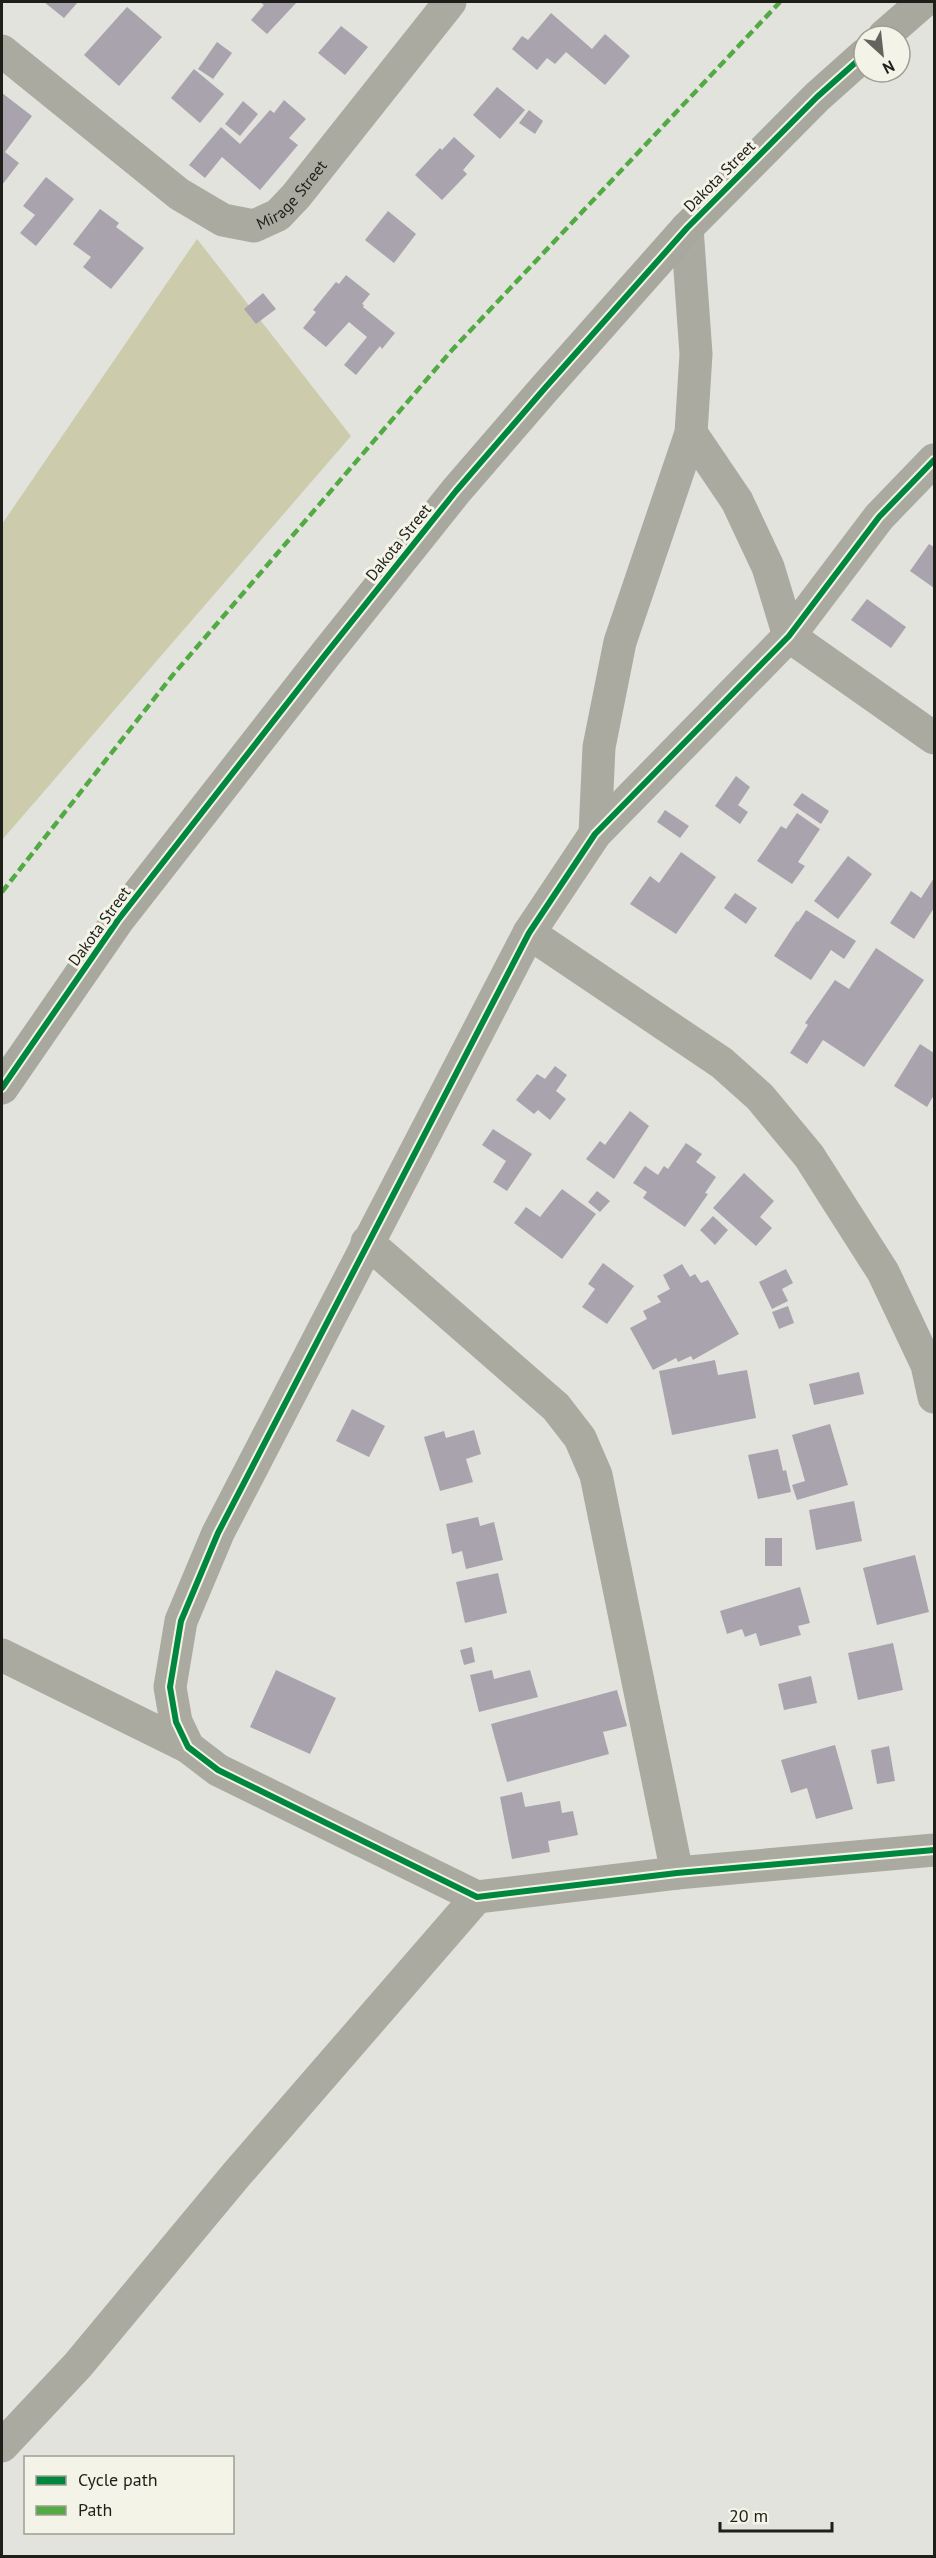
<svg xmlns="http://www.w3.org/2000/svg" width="936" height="2558" viewBox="0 0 936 2558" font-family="'PT Sans',sans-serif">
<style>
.green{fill:#cccbac}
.building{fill:#a8a3ad}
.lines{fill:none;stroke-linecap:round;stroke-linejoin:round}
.street{stroke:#aaaaa1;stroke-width:33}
.secondary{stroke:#a9a89e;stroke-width:33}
.quiet{stroke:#52aa42;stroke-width:4.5;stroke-dasharray:9 4.5;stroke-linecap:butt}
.cycleway-casing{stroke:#f3f3e7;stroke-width:10}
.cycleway{stroke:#00873e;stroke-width:6}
.labels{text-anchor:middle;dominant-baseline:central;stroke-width:6;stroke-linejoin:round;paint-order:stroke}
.street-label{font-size:16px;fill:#1f1f1a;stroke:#f3f3e7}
</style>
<rect width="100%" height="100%" fill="#e3e3dd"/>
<!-- green -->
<path class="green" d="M197 239 351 436 2 840V524Z"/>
<!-- building -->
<g class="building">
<path d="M44 2H78L64 18Z"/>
<path d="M260 2H297L267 34 251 20 264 5Z"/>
<path d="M127 7 162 37 119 86 84 55Z"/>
<path d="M551 13 592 49 605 34 630 56 605 85 566 52 555 64 547 58 537 70 512 49 522 36 528 40Z"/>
<path d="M341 26 368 47 345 75 318 53Z"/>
<path d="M217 42 232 53 213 79 198 69Z"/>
<path d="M194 69 224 94 200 123 171 98Z"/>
<path d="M497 87 525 110 500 139 473 115Z"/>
<path d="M2 93 32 116 5 152 19 163 2 185Z"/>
<path d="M284 100 306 119 289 138 298 145 260 190 222 157 205 178 189 165 221 127 240 144 270 110 274 113Z"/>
<path d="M243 101 258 114 240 136 225 124Z"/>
<path d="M529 110 543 121 535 134 519 123Z"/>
<path d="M454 137 475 156 463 170 467 174 442 200 415 175 440 148 442 150Z"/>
<path d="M46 177 74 199 36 246 20 233 35 215 23 206Z"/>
<path d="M100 209 119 223 116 227 144 248 111 289 83 267 91 257 73 244Z"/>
<path d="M388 211 416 234 394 263 365 240Z"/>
<path d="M346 275 370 294 362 304 364 305 363 307 395 333 382 349 380 346 356 375 344 365 367 337 349 322 326 347 303 328 316 312 313 310 336 282 339 284Z"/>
<path d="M263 293 276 309 256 324 244 309Z"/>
<path d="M929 544 934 547V588L910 571Z"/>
<path d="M867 599 906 627 891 648 851 620Z"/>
<path d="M736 776 750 787 738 805 748 812 740 824 715 806Z"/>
<path d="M802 793 829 811 821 824 793 805Z"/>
<path d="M665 810 689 826 680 838 657 822Z"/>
<path d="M797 813 820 829 798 862 805 866 792 884 757 861 781 826 786 829Z"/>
<path d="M681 852 716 877 676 934 630 904 650 876 659 883Z"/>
<path d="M848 856 872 874 838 919 814 901Z"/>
<path d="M934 878V908L914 939 890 923 911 891 921 898Z"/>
<path d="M735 893 757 908 746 924 724 908Z"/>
<path d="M806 910 856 941 844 959 831 950 811 980 774 956 797 921 798 922Z"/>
<path d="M876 948 924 980 864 1067 823 1040 807 1064 790 1053 808 1025 805 1023 835 980 849 989Z"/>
<path d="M920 1044 934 1053V1095L927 1107 894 1086Z"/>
<path d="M555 1066 567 1075 556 1091 566 1099 550 1120 538 1110 534 1114 516 1100 537 1074 545 1079Z"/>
<path d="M630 1111 649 1126 614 1179 586 1159 600 1141 605 1145Z"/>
<path d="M493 1129 532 1154 507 1191 493 1182 506 1161 482 1145Z"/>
<path d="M686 1143 702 1154 696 1162 716 1177 705 1193 708 1194 685 1227 643 1198 647 1192 633 1183 645 1166 658 1175 664 1166 668 1169Z"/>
<path d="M744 1173 774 1201 760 1217 772 1228 756 1246 713 1208Z"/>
<path d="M562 1189 596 1214 562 1259 514 1223 526 1207 540 1217Z"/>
<path d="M597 1191 610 1201 600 1212 588 1202Z"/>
<path d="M713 1216 728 1230 715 1245 700 1230Z"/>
<path d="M603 1263 634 1286 607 1324 582 1307 595 1289 588 1284Z"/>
<path d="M682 1264 690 1277 695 1274 701 1283 708 1280 739 1334 693 1360 691 1356 678 1362 676 1358 653 1370 630 1328 647 1319 643 1311 661 1302 657 1296 670 1289 663 1275Z"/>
<path d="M786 1269 793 1283 782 1289 788 1301 772 1309 759 1282Z"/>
<path d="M788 1306 794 1323 779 1329 772 1312Z"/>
<path d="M715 1360 718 1375 747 1370 756 1418 672 1435 659 1371Z"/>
<path d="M859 1372 864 1394 814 1405 809 1384Z"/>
<path d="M352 1409 385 1426 369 1457 336 1441Z"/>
<path d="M830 1424 848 1485 797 1500 792 1485 805 1481 792 1435Z"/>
<path d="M474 1430 481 1454 466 1459 473 1482 440 1491 424 1437 444 1431 446 1438Z"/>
<path d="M778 1449 783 1471 786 1470 791 1492 758 1499 748 1455Z"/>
<path d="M854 1501 862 1541 816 1550 809 1510Z"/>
<path d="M478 1517 480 1526 494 1522 503 1560 466 1569 462 1551 452 1554 446 1524Z"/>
<rect x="765" y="1538" width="17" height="28"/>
<path d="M915 1555 929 1612 877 1625 863 1568Z"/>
<path d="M498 1573 507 1613 465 1623 456 1582Z"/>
<path d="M800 1587 810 1623 798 1626 801 1635 760 1646 756 1633 745 1637 742 1629 727 1634 720 1611Z"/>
<path d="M893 1643 903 1690 858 1700 848 1653Z"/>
<path d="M472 1647 475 1662 464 1665 460 1650Z"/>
<path d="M276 1670 336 1698 310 1754 250 1727Z"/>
<path d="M492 1670 494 1679 530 1670 538 1697 479 1712 470 1675Z"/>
<path d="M811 1676 817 1703 784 1710 778 1684Z"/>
<path d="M617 1690 627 1726 603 1732 609 1754 507 1782 491 1724Z"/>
<path d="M835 1745 853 1809 816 1819 807 1788 791 1793 781 1760Z"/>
<path d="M889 1746 895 1781 877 1784 871 1750Z"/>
<path d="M522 1792 525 1807 560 1801 562 1813 573 1811 578 1835 548 1841 550 1852 512 1859 500 1797Z"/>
</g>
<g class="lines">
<!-- street -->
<g class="street">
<path id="s1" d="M2 51 179 194 223 220 254 226 278 215 296 196 450 2"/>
<path d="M691 433 737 501 768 567 789 636 934 738"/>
<path d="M934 460 879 517 789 636 595 834 529 933 218 1533 181 1621 170 1687 176 1722 188 1747 218 1770 477 1897 677 1873 934 1850"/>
<path d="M595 834 599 747 620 642 691 433 696 354 687 228"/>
<path d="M529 933 722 1063 760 1097 809 1156 883 1272 927 1365 934 1397"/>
<path d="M367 1242 556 1407 580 1438 596 1475 677 1873"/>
<path d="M2 1655 188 1747"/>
<path d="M2 2446 78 2365 236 2175 477 1897"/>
</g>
<!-- secondary -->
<g class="secondary">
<path d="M884 36 923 2"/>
<path d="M2 1088 118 920 325 655 456 491 545 388 687 228 817 97 864 55"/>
</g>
<!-- quiet -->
<path class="quiet" d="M2 892 172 676 452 350 780 2"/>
<defs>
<g id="cycleway">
<path d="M934 460 879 517 789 636 595 834 529 933 218 1533 181 1621 170 1687 176 1722 188 1747 218 1770 477 1897 677 1873 934 1850"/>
<path d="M2 1088 118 920 325 655 456 491 545 388 687 228 817 97 864 55"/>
</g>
</defs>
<!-- cycleway casing -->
<use href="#cycleway" class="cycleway-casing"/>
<!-- cycleway -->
<use href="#cycleway" class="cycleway"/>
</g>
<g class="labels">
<!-- street labels -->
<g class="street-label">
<text transform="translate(719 176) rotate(-45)">Dakota Street</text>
<text stroke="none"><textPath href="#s1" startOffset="360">Mirage Street</textPath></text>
<text transform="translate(398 542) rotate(-51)">Dakota Street</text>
<text transform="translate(99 926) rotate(-54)">Dakota Street</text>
</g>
</g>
<!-- border -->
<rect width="936" height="2558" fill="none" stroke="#1f1f1a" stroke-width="6"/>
<!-- legend -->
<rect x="24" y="2456" width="210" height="78" fill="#f3f3e7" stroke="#9e9e95" stroke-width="1.5"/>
<rect x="36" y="2476" width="30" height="9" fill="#00873e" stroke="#9e9e95" stroke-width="1.5"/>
<text x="78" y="2486" font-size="18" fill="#1f1f1a">Cycle path</text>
<rect x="36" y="2506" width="30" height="9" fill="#52aa42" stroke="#9e9e95" stroke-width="1.5"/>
<text x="78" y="2516" font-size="18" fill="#1f1f1a">Path</text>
<!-- north arrow -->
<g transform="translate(882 54) rotate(153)"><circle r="28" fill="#f3f3e7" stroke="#9e9e95" stroke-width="1.5"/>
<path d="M0-4.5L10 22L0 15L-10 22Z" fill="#64645e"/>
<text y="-9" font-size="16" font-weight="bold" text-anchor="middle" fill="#1f1f1a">N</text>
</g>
<!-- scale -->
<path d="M720 2522v9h112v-9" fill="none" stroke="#1f1f1a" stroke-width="3"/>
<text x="729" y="2522" font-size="18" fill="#1f1f1a" stroke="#f3f3e7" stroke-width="4.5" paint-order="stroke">20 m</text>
</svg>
